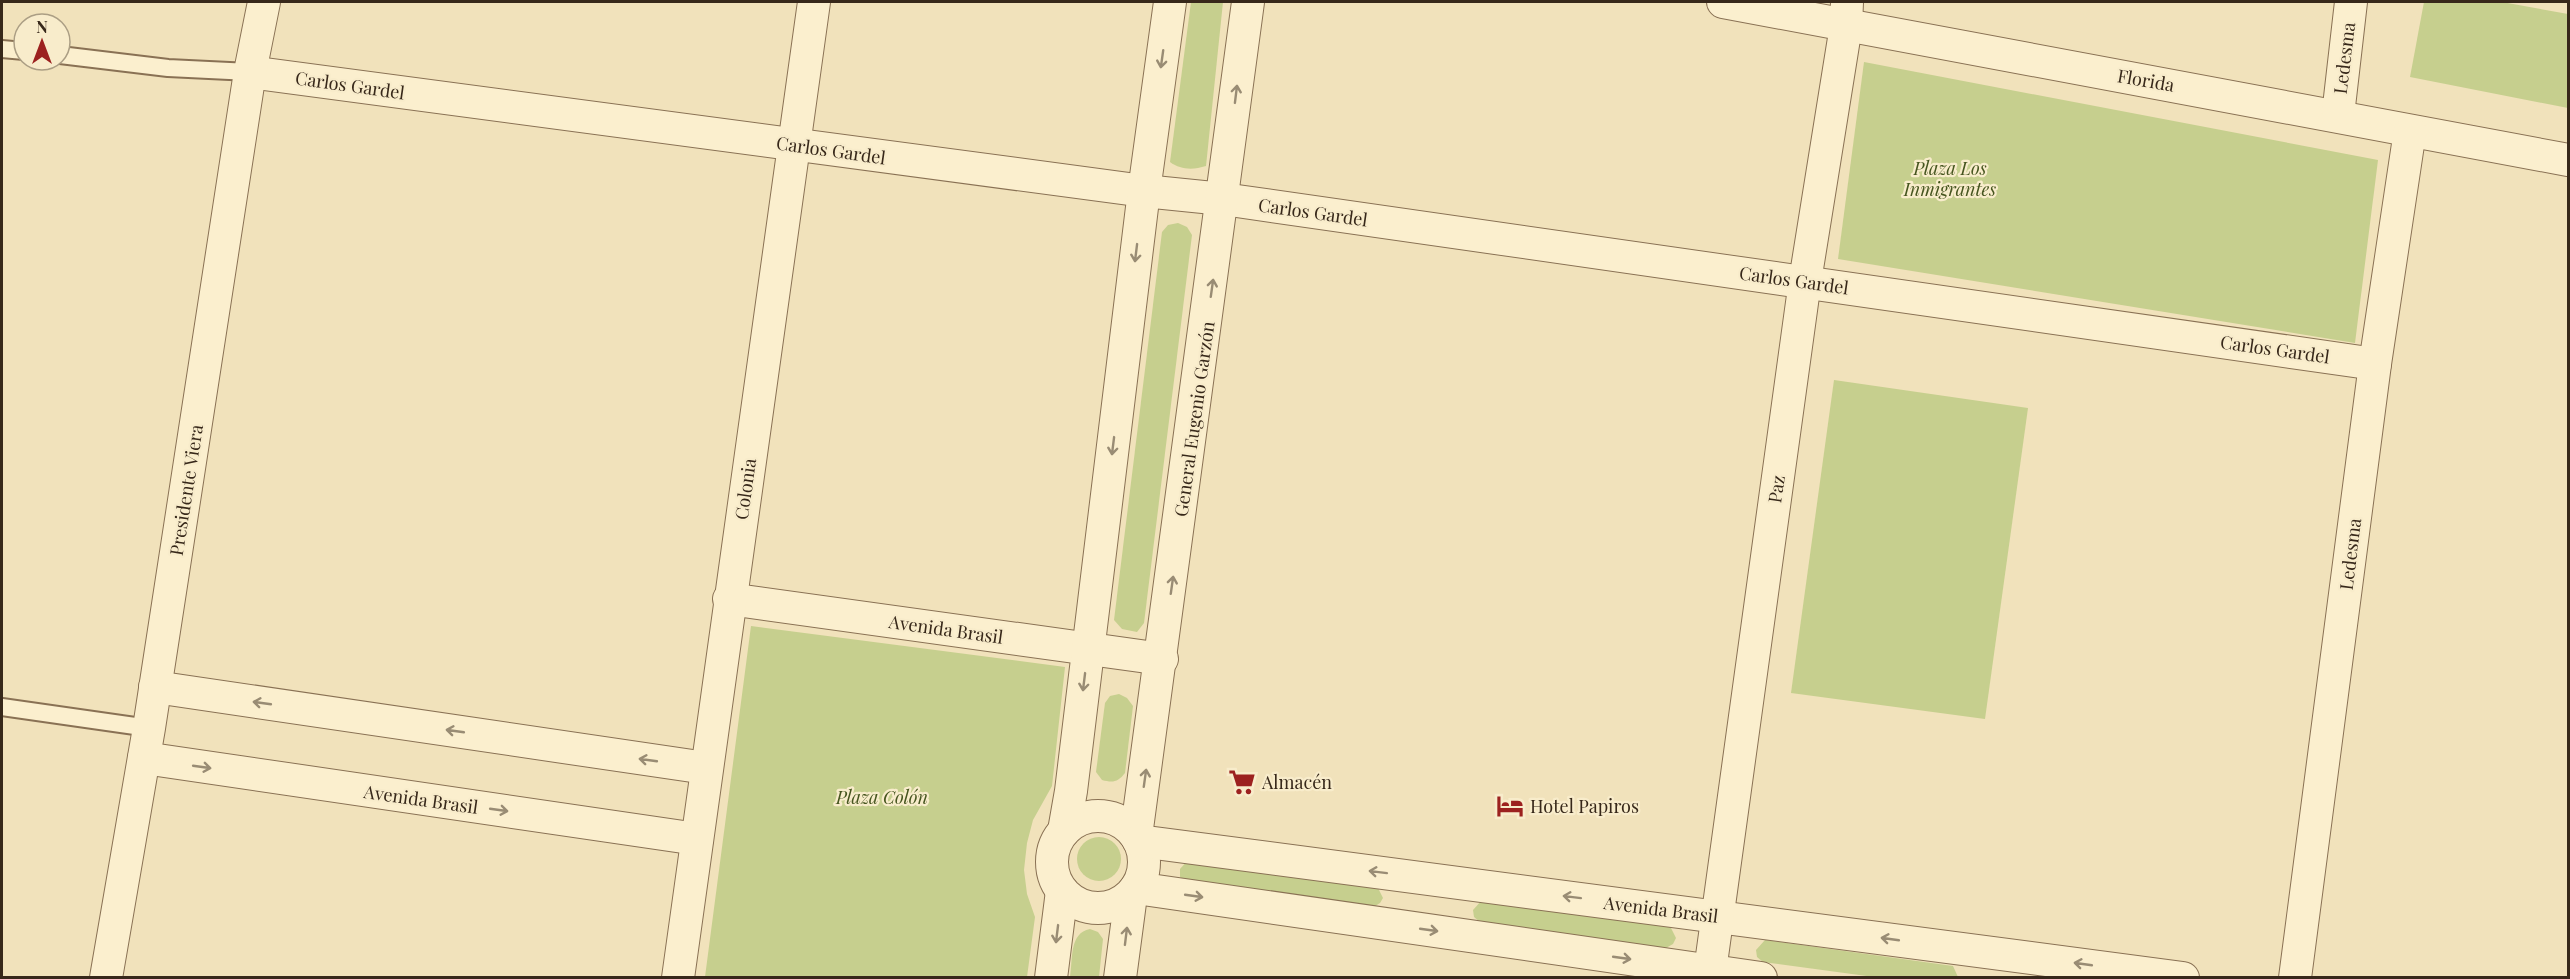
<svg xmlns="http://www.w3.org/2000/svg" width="2570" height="979" viewBox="0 0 2570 979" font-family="'Playfair Display',serif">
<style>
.green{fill:#c6cf8e}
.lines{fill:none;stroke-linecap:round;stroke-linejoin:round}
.service-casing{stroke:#897154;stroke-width:20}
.minor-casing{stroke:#897154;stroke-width:34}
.service{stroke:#fbefce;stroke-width:16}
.minor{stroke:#fbefce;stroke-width:32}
.oneway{stroke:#998c74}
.labels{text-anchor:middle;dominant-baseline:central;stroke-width:4.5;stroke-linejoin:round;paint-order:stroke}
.street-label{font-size:18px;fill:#37281a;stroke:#f8eccb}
.park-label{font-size:18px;font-style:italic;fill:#46551f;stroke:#f8eccb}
.poi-label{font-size:18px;fill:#37281a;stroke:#f8eccb;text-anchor:start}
</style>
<rect width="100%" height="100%" fill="#f1e2bb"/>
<!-- green -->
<g class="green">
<path d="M1191 2H1223L1206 166C1193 170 1181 170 1170 162Z"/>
<path d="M2424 2H2502L2568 14V108L2410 77Z"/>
<path d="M1864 62 2378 160 2355 343 1838 259Z"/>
<path d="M1178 223 1187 227 1192 235 1144 623 1137 632 1122 629 1114 620 1162 232 1168 225Z"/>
<path d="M1834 380 2028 408 1985 719 1791 693Z"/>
<path d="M751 626 1065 667 1052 786 1033 820 1027 843 1024 870 1027 894 1035 917 1027 977H705Z"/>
<path d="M1119 694 1127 698 1133 706 1125 773C1118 782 1113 783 1102 780L1096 772 1105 703 1110 696Z"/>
<circle cx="1099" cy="859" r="22"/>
<path d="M1188 860 1377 886 1383 898 1380 903 1372 908 1187 881 1180 877V869Z"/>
<path d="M1482 900 1670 926 1676 938 1673 944 1666 948 1480 922 1474 917 1473 910Z"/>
<path d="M1090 929 1098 932 1103 939 1099 977H1070C1073 959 1069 933 1090 929Z"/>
<path d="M1765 940 1953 966 1958 977H1874L1763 962 1757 957 1756 950Z"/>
</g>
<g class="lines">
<defs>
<g id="service">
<path d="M2 49 24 51"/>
<path d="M60 55 168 68 250 72"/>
<path d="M2 707 149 728"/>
</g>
<g id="minor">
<path d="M1723 2 2568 160"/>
<path d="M250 72 1144 191 1223 199 2375 364"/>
<path d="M2338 115 2351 2"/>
<path d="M729 599 1162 659"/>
<path d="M155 687 706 768"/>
<path d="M144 758 697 839"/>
<circle cx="1098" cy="862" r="46"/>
<path d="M1064 831 1071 791 1144 191 1170 2"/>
<path d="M1136 836 1248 2"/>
<path d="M1139 841 2183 978"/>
<path d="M1136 888 1761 978"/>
<path d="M106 978 149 728 250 72 264 2"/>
<path d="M678 978 814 2"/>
<path d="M1051 978 1062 891"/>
<path d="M1120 978 1131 895"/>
<path d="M1709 978 1805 281 1846 26 1847 2"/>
<path d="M2295 978 2375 364 2410 131"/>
</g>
</defs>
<!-- service casing -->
<use href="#service" class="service-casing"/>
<!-- minor casing -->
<use href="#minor" class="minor-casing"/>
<!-- service -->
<use href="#service" class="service"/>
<!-- minor -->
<use href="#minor" class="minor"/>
</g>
<!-- one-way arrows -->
<defs><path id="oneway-shaft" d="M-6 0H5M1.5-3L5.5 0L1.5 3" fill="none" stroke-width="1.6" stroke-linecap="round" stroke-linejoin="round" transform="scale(1.5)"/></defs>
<g class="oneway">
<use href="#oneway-shaft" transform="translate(1162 59) rotate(98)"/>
<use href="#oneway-shaft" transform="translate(1236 94) rotate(-83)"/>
<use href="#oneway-shaft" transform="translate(1136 253) rotate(97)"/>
<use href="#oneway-shaft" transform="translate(1212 288) rotate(-82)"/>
<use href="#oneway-shaft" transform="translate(1113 446) rotate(97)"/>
<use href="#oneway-shaft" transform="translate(1172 585) rotate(-82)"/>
<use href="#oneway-shaft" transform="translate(1084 682) rotate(97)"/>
<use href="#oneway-shaft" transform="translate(262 703) rotate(-172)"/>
<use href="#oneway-shaft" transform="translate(455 731) rotate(-172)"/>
<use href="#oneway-shaft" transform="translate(648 760) rotate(-172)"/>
<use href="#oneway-shaft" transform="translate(202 767) rotate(8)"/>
<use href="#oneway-shaft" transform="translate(1145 778) rotate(-82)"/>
<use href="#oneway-shaft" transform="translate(499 810) rotate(8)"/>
<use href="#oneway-shaft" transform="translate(1378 872) rotate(-173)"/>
<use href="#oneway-shaft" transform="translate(1194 896) rotate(8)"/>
<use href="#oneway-shaft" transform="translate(1572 897) rotate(-173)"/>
<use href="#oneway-shaft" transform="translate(1429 930) rotate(8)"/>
<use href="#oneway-shaft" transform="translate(1057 934) rotate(97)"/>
<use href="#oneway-shaft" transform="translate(1126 936) rotate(-83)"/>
<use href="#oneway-shaft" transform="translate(1890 939) rotate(-172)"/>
<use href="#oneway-shaft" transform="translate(1622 958) rotate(8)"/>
<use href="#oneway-shaft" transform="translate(2083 964) rotate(-172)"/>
</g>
<!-- icons -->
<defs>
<symbol id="supermarket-bare" viewBox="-9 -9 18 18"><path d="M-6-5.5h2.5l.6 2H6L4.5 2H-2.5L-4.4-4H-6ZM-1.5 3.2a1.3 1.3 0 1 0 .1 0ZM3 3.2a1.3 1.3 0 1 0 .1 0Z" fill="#9c211f" stroke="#f8eccb" stroke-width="2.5" paint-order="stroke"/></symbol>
<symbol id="hotel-bare" viewBox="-9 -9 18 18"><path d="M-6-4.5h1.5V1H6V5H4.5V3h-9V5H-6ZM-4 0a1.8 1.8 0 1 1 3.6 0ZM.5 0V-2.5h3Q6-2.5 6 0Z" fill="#9c211f" stroke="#f8eccb" stroke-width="2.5" paint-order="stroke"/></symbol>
</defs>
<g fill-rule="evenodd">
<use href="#supermarket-bare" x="1223" y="763" width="38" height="38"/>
<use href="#hotel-bare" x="1491" y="787" width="38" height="38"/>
</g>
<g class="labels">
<!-- street labels -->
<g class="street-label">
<text transform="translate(2344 58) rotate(-83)">Ledesma</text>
<text transform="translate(2146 80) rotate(10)">Florida</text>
<text transform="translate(350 85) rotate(8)">Carlos Gardel</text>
<text transform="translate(831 150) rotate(8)">Carlos Gardel</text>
<text transform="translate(1313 212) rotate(8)">Carlos Gardel</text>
<text transform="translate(1794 280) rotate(8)">Carlos Gardel</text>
<text transform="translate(2275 349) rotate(8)">Carlos Gardel</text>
<text transform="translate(1194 419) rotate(-82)">General Eugenio Garzón</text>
<text transform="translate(745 489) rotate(-82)">Colonia</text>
<text transform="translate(1776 489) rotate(-82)">Paz</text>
<text transform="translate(186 490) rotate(-81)">Presidente Viera</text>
<text transform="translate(2350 554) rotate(-83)">Ledesma</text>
<text transform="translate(946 629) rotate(8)">Avenida Brasil</text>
<text transform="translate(421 799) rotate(8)">Avenida Brasil</text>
<text transform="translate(1661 909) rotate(7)">Avenida Brasil</text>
</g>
<!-- park labels -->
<g class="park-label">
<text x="1950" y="168">Plaza Los<tspan x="1950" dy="21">Inmigrantes</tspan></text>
<text x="882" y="797">Plaza Colón</text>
</g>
<!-- poi labels -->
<g class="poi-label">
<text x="1262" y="782">Almacén</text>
<text x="1530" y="806">Hotel Papiros</text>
</g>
</g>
<!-- border -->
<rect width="2570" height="979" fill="none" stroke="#37281a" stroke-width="6"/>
<!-- north arrow -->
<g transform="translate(42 42)"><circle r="28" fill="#f8eccb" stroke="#ab9e84" stroke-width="1.5"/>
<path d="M0-4.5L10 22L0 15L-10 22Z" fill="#9c211f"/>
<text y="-9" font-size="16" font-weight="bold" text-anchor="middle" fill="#37281a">N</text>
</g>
</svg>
